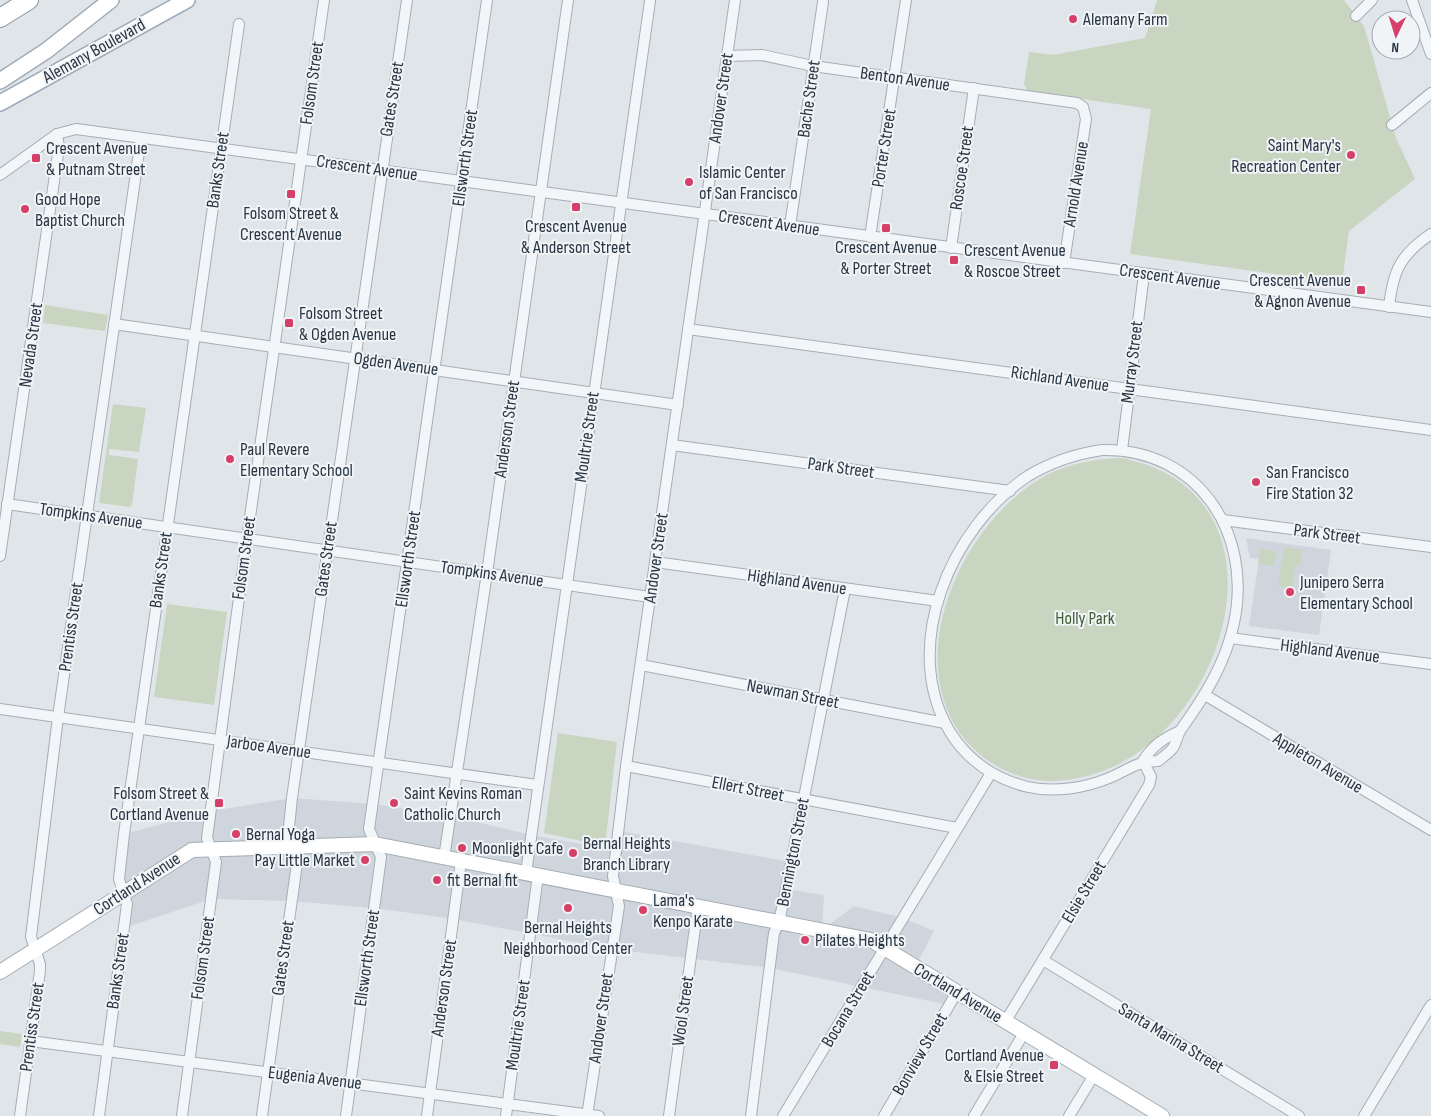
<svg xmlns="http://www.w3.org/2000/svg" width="1431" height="1116" viewBox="0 0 1431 1116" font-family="'Sofia Sans Condensed',sans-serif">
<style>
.built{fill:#ced5dc}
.green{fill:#c8d5c1}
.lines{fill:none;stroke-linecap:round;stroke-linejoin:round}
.street-casing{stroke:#a5adb5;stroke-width:12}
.secondary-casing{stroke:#a5adb5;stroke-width:16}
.primary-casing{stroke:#9fabb7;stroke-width:18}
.highway-casing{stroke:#8795a2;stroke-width:20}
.street{stroke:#f3f6f8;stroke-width:10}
.secondary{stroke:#fff;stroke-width:14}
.primary{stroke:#fff;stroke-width:15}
.highway{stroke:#fff;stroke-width:18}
.poi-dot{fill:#d63f67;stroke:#f0f4f7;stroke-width:2}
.labels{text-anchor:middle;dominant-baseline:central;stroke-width:4;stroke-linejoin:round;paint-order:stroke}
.poi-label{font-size:18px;fill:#283543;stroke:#f0f4f7;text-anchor:start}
.street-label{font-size:18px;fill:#283543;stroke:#f0f4f7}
.park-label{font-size:18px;fill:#415f34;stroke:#f0f4f7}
</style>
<rect width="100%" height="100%" fill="#e0e5ea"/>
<!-- built -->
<g class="built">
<path d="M1246 538 1331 550 1319 635 1249 626 1259 559 1250 558Z"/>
<path d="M292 798 373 804 451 816 531 835 616 850 619 831 791 862 786 889 824 895 822 930 854 906 903 918 934 931 915 967 957 992 949 1005 770 968 611 949 454 919 374 908 291 901 211 899 124 928V834L211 811Z"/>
</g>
<!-- green -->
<g class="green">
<path d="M1157 0H1344L1364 26 1396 138 1415 179 1349 231 1342 283 1130 254 1151 109 1027 91 1024 84 1029 52 1053 55 1145 38Z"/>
<path d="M45 305 108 315 105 331 43 323Z"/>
<path d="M113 404 146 408 139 452 109 449V455L138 459 132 505 130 507 99 503Z"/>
<path d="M1121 458C1297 491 1232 732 1094 774 1071 781 1046 784 1023 777 994 769 968 749 953 722 908 639 969 516 1047 475 1070 463 1095 459 1121 458Z"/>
<path d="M1284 547 1302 550 1300 566H1295L1292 588 1278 586Z"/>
<path d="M1260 549 1276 551 1274 566 1258 564Z"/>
<path d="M167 604 227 612 214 705 154 697Z"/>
<path d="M558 733 617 742 605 846 544 833Z"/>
<path d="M0 1031 22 1034 20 1047 0 1044Z"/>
</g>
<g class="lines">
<defs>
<g id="street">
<path d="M1412 0 1431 54"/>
<path d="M1356 16 1372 0"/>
<path d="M727 56 762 55 813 66 1077 103 1083 107 1086 119 1064 263"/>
<path d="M1392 125 1431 93"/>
<path d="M0 175 57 134 76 129 1431 312"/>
<path d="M790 226 823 2"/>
<path d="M870 237 906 0"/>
<path d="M951 248 974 88"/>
<path d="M1389 307C1393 271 1400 255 1431 234"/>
<path d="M114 324 678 405"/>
<path d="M688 329 1431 430"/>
<path d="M672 445 1010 491"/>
<path d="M1102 450C1198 448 1253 533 1234 623 1226 662 1205 696 1182 728 1177 734 1177 742 1173 748 1169 753 1163 757 1158 761 1137 761 1128 770 1109 778 1085 788 1054 793 1028 787 995 779 968 761 950 732 899 647 951 527 1028 476 1051 462 1075 454 1102 450Z"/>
<path d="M1122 450 1144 274"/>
<path d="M7 504 650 597"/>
<path d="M1223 520 1431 547"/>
<path d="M0 556 59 147 57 134"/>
<path d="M655 562 938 601"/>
<path d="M1230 638 1431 664"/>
<path d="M641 665 945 723"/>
<path d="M1205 695 1431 830"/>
<path d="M0 709 537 785"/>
<path d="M1143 761C1152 746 1164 738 1180 731"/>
<path d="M626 766 957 828"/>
<path d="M444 858 487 573 568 0"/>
<path d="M526 873 650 1"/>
<path d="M1043 960 1299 1116"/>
<path d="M1005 1022 1149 785 1151 777 1143 761"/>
<path d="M30 1041 599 1116"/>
<path d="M20 1116 40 971V964L31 937 58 717 141 138"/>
<path d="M99 1116 127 904 119 879 124 834 239 24"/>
<path d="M182 1116 216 862 207 838 247 538 324 0"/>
<path d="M262 1116 298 856 288 836 292 798 407 0"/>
<path d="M346 1116 381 857 369 829 487 0"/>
<path d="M427 1116 461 861"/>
<path d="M506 1116 538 875"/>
<path d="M587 1116 619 906 613 876 626 766 735 0"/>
<path d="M669 1116 698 906"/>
<path d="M751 1116 774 933 779 922 786 889 845 589"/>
<path d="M783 1116 991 773"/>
<path d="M884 1116 957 992"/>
<path d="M974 1116 1024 1033"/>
<path d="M1069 1116 1094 1075"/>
<path d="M1364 1116 1431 1005"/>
</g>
<path id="secondary" d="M0 972 192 850 375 844 871 940 1162 1116"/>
<g id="primary">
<path d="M0 81 46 51 111 0"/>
<path d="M0 103 187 0"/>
</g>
<path id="highway" d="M0 18 29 0"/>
</defs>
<!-- street casing -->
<use href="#street" class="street-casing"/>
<!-- secondary casing -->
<use href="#secondary" class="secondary-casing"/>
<!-- primary casing -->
<use href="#primary" class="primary-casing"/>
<!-- highway casing -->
<use href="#highway" class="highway-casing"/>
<!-- street -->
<use href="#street" class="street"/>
<!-- secondary -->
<use href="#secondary" class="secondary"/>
<!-- primary -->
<use href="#primary" class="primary"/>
<!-- highway -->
<use href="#highway" class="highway"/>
</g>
<!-- markers -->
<g class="poi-dot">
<circle cx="1073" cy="19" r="5"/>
<circle cx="1351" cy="155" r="5"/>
<rect x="31" y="153" width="10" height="10" rx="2.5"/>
<circle cx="689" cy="182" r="5"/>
<rect x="286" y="189" width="10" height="10" rx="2.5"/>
<rect x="571" y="202" width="10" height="10" rx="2.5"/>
<circle cx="25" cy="209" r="5"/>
<rect x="881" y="223" width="10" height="10" rx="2.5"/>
<rect x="949" y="255" width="10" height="10" rx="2.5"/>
<rect x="1356" y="285" width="10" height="10" rx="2.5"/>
<rect x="284" y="318" width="10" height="10" rx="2.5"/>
<circle cx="230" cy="459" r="5"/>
<circle cx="1256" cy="482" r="5"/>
<circle cx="1290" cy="592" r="5"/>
<rect x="214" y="798" width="10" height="10" rx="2.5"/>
<circle cx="394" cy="803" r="5"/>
<circle cx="236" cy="834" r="5"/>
<circle cx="462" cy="848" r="5"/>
<circle cx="573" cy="853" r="5"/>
<circle cx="365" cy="860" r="5"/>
<circle cx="437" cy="880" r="5"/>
<circle cx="568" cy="908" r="5"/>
<circle cx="643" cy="910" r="5"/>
<circle cx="805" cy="940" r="5"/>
<rect x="1049" y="1060" width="10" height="10" rx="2.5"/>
</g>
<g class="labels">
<!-- poi labels -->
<g class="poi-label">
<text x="1083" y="19">Alemany Farm</text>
<text x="1341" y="145" text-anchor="end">Saint Mary's<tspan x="1341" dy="21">Recreation Center</tspan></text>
<text x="46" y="148">Crescent Avenue<tspan x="46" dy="21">&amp; Putnam Street</tspan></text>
<text x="699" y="172">Islamic Center<tspan x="699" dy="21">of San Francisco</tspan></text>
<text x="35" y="199">Good Hope<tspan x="35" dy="21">Baptist Church</tspan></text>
<text x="291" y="213" text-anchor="middle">Folsom Street &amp;<tspan x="291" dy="21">Crescent Avenue</tspan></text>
<text x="576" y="226" text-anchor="middle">Crescent Avenue<tspan x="576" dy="21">&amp; Anderson Street</tspan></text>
<text x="886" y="247" text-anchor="middle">Crescent Avenue<tspan x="886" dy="21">&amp; Porter Street</tspan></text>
<text x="964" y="250">Crescent Avenue<tspan x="964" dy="21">&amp; Roscoe Street</tspan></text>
<text x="1351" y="280" text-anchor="end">Crescent Avenue<tspan x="1351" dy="21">&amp; Agnon Avenue</tspan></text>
<text x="299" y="313">Folsom Street<tspan x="299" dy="21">&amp; Ogden Avenue</tspan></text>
<text x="240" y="449">Paul Revere<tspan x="240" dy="21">Elementary School</tspan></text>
<text x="1266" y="472">San Francisco<tspan x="1266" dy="21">Fire Station 32</tspan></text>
<text x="1300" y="582">Junipero Serra<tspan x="1300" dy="21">Elementary School</tspan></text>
<text x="209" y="793" text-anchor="end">Folsom Street &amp;<tspan x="209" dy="21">Cortland Avenue</tspan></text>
<text x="404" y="793">Saint Kevins Roman<tspan x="404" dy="21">Catholic Church</tspan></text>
<text x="246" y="834">Bernal Yoga</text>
<text x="583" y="843">Bernal Heights<tspan x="583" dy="21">Branch Library</tspan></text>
<text x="472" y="848">Moonlight Cafe</text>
<text x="355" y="860" text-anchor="end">Pay Little Market</text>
<text x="447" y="880">fit Bernal fit</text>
<text x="653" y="900">Lama's<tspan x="653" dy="21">Kenpo Karate</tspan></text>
<text x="568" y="927" text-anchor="middle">Bernal Heights<tspan x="568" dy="21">Neighborhood Center</tspan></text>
<text x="815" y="940">Pilates Heights</text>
<text x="1044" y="1055" text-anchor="end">Cortland Avenue<tspan x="1044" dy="21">&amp; Elsie Street</tspan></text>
</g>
<!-- street labels -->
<g class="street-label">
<text transform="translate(94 51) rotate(-29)">Alemany Boulevard</text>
<text transform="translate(905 79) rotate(8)">Benton Avenue</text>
<text transform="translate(312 83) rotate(-82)">Folsom Street</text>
<text transform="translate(721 98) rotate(-82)">Andover Street</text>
<text transform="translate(392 99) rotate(-81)">Gates Street</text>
<text transform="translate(809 99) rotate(-82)">Bache Street</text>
<text transform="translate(884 148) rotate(-81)">Porter Street</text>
<text transform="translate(465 158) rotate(-82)">Ellsworth Street</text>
<text transform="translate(367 168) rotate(8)">Crescent Avenue</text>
<text transform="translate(962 168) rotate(-82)">Roscoe Street</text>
<text transform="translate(218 170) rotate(-82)">Banks Street</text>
<text transform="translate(1076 184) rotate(-81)">Arnold Avenue</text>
<text transform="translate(769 223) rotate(8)">Crescent Avenue</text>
<text transform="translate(1170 277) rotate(8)">Crescent Avenue</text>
<text transform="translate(31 345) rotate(-82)">Nevada Street</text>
<text transform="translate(1132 362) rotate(-83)">Murray Street</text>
<text transform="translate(396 364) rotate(8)">Ogden Avenue</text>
<text transform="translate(1060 379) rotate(8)">Richland Avenue</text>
<text transform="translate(507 429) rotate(-82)">Anderson Street</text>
<text transform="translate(587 437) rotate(-82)">Moultrie Street</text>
<text transform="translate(841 468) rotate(8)">Park Street</text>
<text transform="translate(91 516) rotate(8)">Tompkins Avenue</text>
<text transform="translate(1327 534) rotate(7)">Park Street</text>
<text transform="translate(244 558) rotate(-82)">Folsom Street</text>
<text transform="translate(656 558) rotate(-82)">Andover Street</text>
<text transform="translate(326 559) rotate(-82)">Gates Street</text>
<text transform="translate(408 559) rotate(-82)">Ellsworth Street</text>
<text transform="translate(161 570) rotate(-82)">Banks Street</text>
<text transform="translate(492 574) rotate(8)">Tompkins Avenue</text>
<text transform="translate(797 582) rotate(8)">Highland Avenue</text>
<text transform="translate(71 627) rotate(-82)">Prentiss Street</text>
<text transform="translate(1330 651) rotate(7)">Highland Avenue</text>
<text transform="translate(793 694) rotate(11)">Newman Street</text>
<text transform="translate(269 747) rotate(8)">Jarboe Avenue</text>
<text transform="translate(1318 763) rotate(31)">Appleton Avenue</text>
<text transform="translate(748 789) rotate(11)">Ellert Street</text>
<text transform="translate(793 852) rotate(-79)">Bennington Street</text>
<text transform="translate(137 884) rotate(-33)">Cortland Avenue</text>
<text transform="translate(1084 892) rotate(-59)">Elsie Street</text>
<text transform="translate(203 958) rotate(-82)">Folsom Street</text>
<text transform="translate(283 958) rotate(-82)">Gates Street</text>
<text transform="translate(367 958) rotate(-82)">Ellsworth Street</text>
<text transform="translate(118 971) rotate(-82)">Banks Street</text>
<text transform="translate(444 988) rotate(-82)">Anderson Street</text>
<text transform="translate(958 993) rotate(31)">Cortland Avenue</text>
<text transform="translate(848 1009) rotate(-59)">Bocana Street</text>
<text transform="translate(683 1011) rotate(-82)">Wool Street</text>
<text transform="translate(601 1018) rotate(-82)">Andover Street</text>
<text transform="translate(518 1025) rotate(-82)">Moultrie Street</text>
<text transform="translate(32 1027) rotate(-82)">Prentiss Street</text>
<text transform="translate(1171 1038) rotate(31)">Santa Marina Street</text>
<text transform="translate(920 1054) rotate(-60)">Bonview Street</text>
<text transform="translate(315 1078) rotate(7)">Eugenia Avenue</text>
</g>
<!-- park labels -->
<g class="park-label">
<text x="1085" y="618">Holly Park</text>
</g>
</g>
<!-- north arrow -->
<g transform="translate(1396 35) rotate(184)"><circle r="24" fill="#f0f4f7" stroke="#a0a8af"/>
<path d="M0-4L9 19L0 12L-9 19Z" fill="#d63f67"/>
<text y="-8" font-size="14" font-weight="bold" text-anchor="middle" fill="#283543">N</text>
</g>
</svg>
